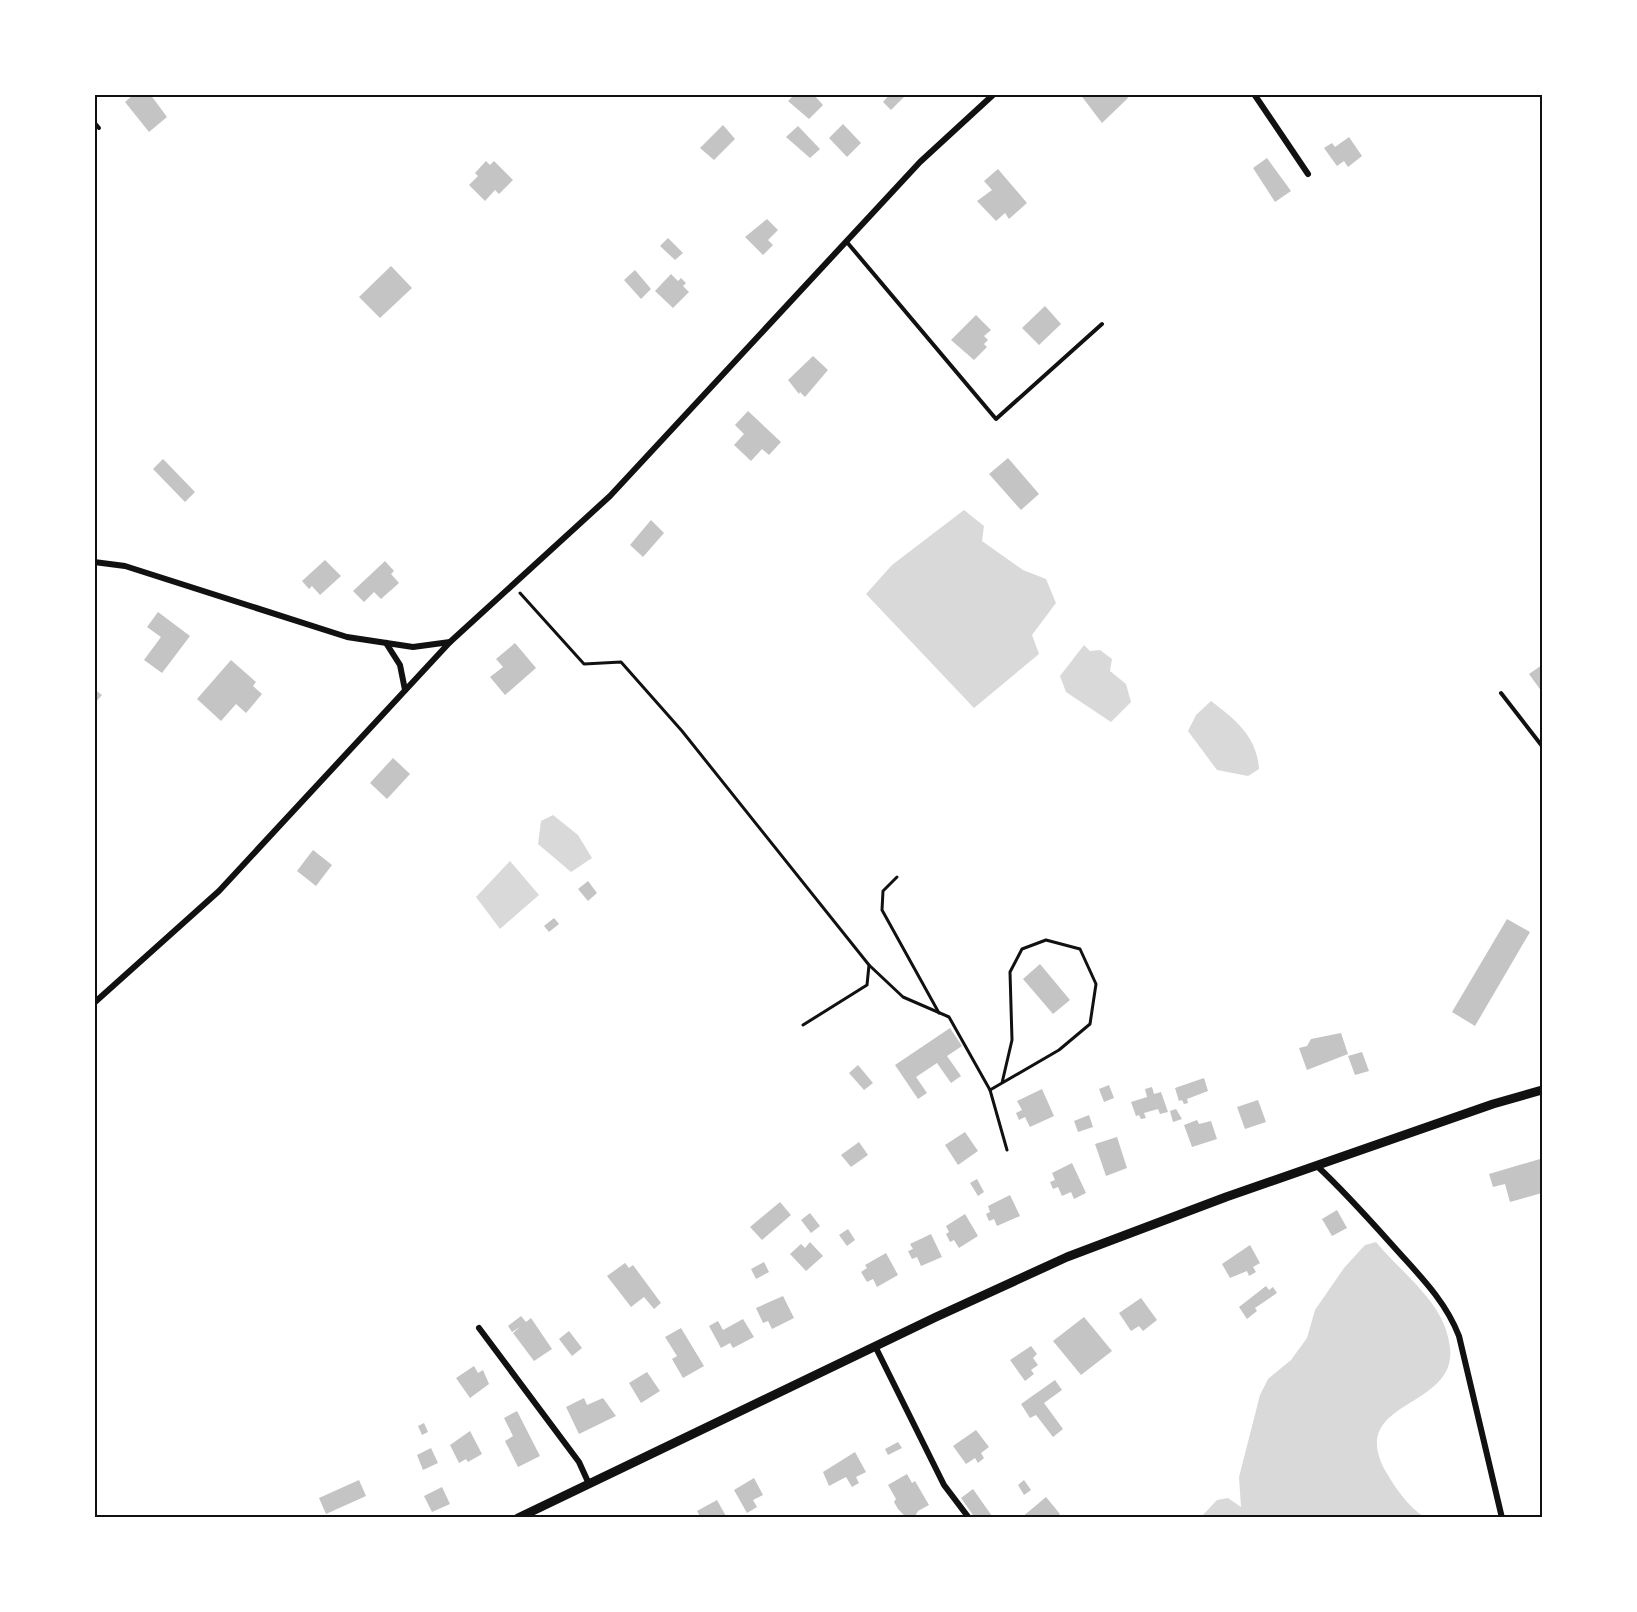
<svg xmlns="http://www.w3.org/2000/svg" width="1637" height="1612" viewBox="0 0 1637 1612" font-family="'Alegreya Sans',sans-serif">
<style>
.water{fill:#d9d9d9}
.building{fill:#c4c4c4}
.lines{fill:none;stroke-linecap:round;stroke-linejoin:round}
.path{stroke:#111;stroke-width:3}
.service{stroke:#111;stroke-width:4}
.minor{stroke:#111;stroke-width:6}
.tertiary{stroke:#111;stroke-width:9}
.neatline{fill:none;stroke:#111;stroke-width:2}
</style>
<rect width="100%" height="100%" fill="#fff"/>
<!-- water -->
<g class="water">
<path d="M964 510 984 526 982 541 1023 570 1046 579 1056 603 1032 635 1039 654 974 708 866 594 892 565Z"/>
<path d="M1084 645 1090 651 1100 650 1112 659 1110 671 1126 684 1131 702 1111 722 1066 692 1060 676Z"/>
<path d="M1211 701C1235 719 1257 737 1259 769L1248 776 1217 770 1188 731 1196 715Z"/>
<path d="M553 815 578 835 592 858 571 872 538 844 541 821Z"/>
<path d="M510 861 539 895 500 929 476 897Z"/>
<path d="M1376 1242C1402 1274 1446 1303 1450 1348 1457 1410 1345 1399 1386 1472 1396 1489 1408 1506 1424 1517H1201L1217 1500 1228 1498 1241 1507 1239 1477 1260 1395 1268 1379 1291 1360 1307 1338 1315 1310 1344 1268 1365 1245Z"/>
</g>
<!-- building -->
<g class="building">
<path d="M134 94H150L167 117 149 132 125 102Z"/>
<path d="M795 94H813L823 105 809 119 788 101Z"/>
<path d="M890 94 905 96 891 110 883 102Z"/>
<path d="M1080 94H1125L1128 98 1102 123Z"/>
<path d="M843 124 861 143 847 157 829 138Z"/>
<path d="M723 125 735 139 714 160 700 148Z"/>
<path d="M798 126 820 149 810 158 786 137Z"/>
<path d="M1349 137 1362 156 1348 167 1344 161 1337 166 1324 148 1332 143 1335 147Z"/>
<path d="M1267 158 1291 191 1275 202 1253 168Z"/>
<path d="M486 161 490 165 494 161 513 180 499 194 495 190 485 201 469 185 478 176 475 173Z"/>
<path d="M998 169 1027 203 1009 219 1005 213 996 221 977 201 992 190 984 181Z"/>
<path d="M767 219 778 230 768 240 773 245 763 255 745 237Z"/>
<path d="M668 238 683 253 675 260 660 246Z"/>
<path d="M391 266 412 288 380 318 359 297Z"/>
<path d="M635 270 651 289 641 299 624 280Z"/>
<path d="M671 274 678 281 681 278 686 283 683 286 689 292 673 308 655 291Z"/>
<path d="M1045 306 1061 324 1039 345 1022 328Z"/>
<path d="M976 315 991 330 984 336 988 340 984 344 987 347 974 360 951 340Z"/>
<path d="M813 356 828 370 805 397 800 392 799 394 788 380Z"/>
<path d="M748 411 781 442 769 455 762 449 751 461 734 445 744 434 735 425Z"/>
<path d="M1008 458 1039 494 1021 510 989 474Z"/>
<path d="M163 459 195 492 185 502 153 469Z"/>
<path d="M651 520 664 533 643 557 630 545Z"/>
<path d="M325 560 341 576 320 595 312 586 309 589 302 581Z"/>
<path d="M385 561 394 571 391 574 399 583 381 599 374 592 364 602 353 591Z"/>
<path d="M158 612 190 636 162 673 144 660 161 637 147 627Z"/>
<path d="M515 643 536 668 505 695 490 677 503 667 496 659Z"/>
<path d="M231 660 256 682 253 686 262 694 246 713 236 704 221 721 197 699Z"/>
<path d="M1542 665V692L1529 674Z"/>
<path d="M94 689 102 695 94 704Z"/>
<path d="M393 758 410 774 387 799 370 783Z"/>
<path d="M313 850 332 865 316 886 297 871Z"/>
<path d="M588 881 597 893 588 901 578 889Z"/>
<path d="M554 918 559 924 549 932 544 926Z"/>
<path d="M1507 919 1530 932 1475 1026 1452 1012Z"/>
<path d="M1040 964 1070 1000 1053 1014 1023 979Z"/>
<path d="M950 1028 962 1046 947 1056 961 1076 951 1083 937 1063 916 1077 927 1093 918 1099 895 1065Z"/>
<path d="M1341 1033 1348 1054 1307 1070 1299 1048 1307 1046 1311 1039Z"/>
<path d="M1362 1052 1369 1071 1355 1075 1348 1056Z"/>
<path d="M858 1065 873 1083 864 1090 849 1073Z"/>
<path d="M1204 1078 1208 1091 1187 1099 1188 1103 1184 1104 1182 1100 1179 1101 1175 1088Z"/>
<path d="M1109 1085 1114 1098 1104 1102 1099 1089Z"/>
<path d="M1152 1087 1154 1094 1161 1092 1168 1112 1160 1114 1158 1109 1144 1113 1146 1118 1141 1119 1139 1115 1136 1116 1131 1102 1147 1097 1145 1089Z"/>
<path d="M1042 1089 1054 1116 1030 1127 1025 1117 1019 1120 1016 1113 1022 1110 1017 1101Z"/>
<path d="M1258 1100 1266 1122 1245 1129 1237 1107Z"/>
<path d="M1176 1109 1182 1119 1173 1122 1170 1111Z"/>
<path d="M1089 1115 1093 1127 1078 1132 1074 1121Z"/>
<path d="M1197 1120 1199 1124 1211 1121 1217 1139 1192 1147 1184 1125Z"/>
<path d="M965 1132 978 1151 958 1165 945 1145Z"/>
<path d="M1117 1137 1127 1168 1106 1176 1095 1144Z"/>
<path d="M859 1142 868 1155 851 1167 841 1155Z"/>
<path d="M1540 1159 1542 1193 1510 1202 1505 1184 1493 1187 1489 1174Z"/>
<path d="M1072 1163 1086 1193 1074 1199 1071 1192 1062 1196 1058 1187 1053 1189 1050 1182 1055 1180 1052 1173Z"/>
<path d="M977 1179 984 1192 978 1196 970 1183Z"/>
<path d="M1010 1195 1020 1216 997 1226 994 1219 989 1221 986 1214 990 1212 988 1206Z"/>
<path d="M780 1202 791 1215 762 1240 750 1227Z"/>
<path d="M1337 1210 1347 1228 1332 1236 1322 1219Z"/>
<path d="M810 1213 820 1226 811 1233 801 1220Z"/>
<path d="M965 1214 978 1236 959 1248 954 1240 950 1242 946 1234 949 1232 946 1226Z"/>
<path d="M848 1229 855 1240 847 1246 839 1235Z"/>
<path d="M931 1234 942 1257 921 1266 917 1257 912 1259 908 1251 913 1249 910 1244Z"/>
<path d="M810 1242 823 1256 806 1271 790 1254 801 1244 805 1248Z"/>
<path d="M1250 1245 1260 1263 1253 1267 1256 1272 1249 1276 1247 1271 1230 1278 1222 1264Z"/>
<path d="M886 1253 898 1275 877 1287 873 1279 867 1282 861 1272 867 1268 865 1265Z"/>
<path d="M764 1262 769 1272 756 1279 751 1269Z"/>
<path d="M625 1263 629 1268 633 1265 661 1303 654 1309 644 1297 631 1307 607 1276Z"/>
<path d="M1266 1286 1269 1290 1273 1287 1277 1293 1255 1308 1257 1311 1247 1319 1239 1307Z"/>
<path d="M783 1296 794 1318 772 1329 768 1321 763 1323 756 1308Z"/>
<path d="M1141 1298 1157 1320 1143 1331 1139 1326 1131 1331 1119 1313Z"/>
<path d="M521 1316 526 1322 531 1318 552 1349 534 1361 513 1333 520 1327 512 1332 508 1326Z"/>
<path d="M1084 1317 1112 1351 1081 1375 1053 1341Z"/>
<path d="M743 1319 754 1337 733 1348 730 1343 721 1348 709 1326 718 1321 723 1330Z"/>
<path d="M681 1328 704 1366 683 1378 672 1359 677 1356 665 1337Z"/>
<path d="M569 1331 582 1348 572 1356 559 1339Z"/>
<path d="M1031 1346 1037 1354 1033 1358 1038 1365 1031 1370 1034 1374 1025 1381 1010 1360Z"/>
<path d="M474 1366 478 1373 483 1370 489 1384 470 1398 456 1378Z"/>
<path d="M647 1372 660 1391 641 1403 629 1383Z"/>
<path d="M1055 1380 1062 1390 1044 1403 1063 1429 1053 1437 1036 1415 1030 1418 1021 1404Z"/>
<path d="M584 1398 587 1405 603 1398 616 1416 579 1434 566 1407Z"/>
<path d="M517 1411 540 1456 518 1467 505 1441 513 1436 504 1418Z"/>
<path d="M424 1423 428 1432 422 1435 418 1426Z"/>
<path d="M976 1430 989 1447 981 1453 984 1458 978 1463 975 1458 966 1464 953 1446Z"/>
<path d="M470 1431 482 1454 468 1462 466 1459 459 1463 450 1445Z"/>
<path d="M898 1442 902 1448 888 1455 885 1449Z"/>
<path d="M431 1448 438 1463 423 1470 417 1455Z"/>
<path d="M855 1452 866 1472 856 1477 859 1483 852 1487 846 1477 829 1486 823 1472Z"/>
<path d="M907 1474 912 1483 915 1481 929 1505 918 1511 914 1518H907L898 1509 894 1502 896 1499 888 1485Z"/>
<path d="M754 1478 763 1495 753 1500 757 1507 747 1513 734 1490Z"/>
<path d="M359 1480 366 1496 326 1514 319 1498Z"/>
<path d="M1024 1480 1031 1490 1024 1495 1018 1485Z"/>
<path d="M442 1487 450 1504 432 1512 424 1496Z"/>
<path d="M973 1489 992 1516 989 1518H975L961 1498Z"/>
<path d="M1046 1497 1060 1514 1056 1518H1021Z"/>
<path d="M717 1500 727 1518H701L697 1511Z"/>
</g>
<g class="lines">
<!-- path -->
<g class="path">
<path d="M520 593 584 664 621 662 682 731 869 965 867 985 803 1025"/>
<path d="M897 877 883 891 882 910 939 1013"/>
<path d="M869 965 903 997 949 1017 990 1090 1007 1150"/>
<path d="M990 1090 1059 1050 1090 1024 1096 984 1080 949 1046 940 1022 949 1010 972 1012 1040 1002 1083"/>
</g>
<!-- service -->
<g class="service">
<path d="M94 122 99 128"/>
<path d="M846 241 996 419 1102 324"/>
<path d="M1501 693 1542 746"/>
</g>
<!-- minor -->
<g class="minor">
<path d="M1254 94 1308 174"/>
<path d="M94 562 125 566 347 637 413 647 450 642"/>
<path d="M386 643 400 665 405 690"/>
<path d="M94 1003 219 891 450 642 610 496 920 162 994 94"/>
<path d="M1317 1166C1344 1191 1369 1219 1394 1247 1419 1275 1445 1300 1459 1336L1502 1518"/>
<path d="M479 1328 579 1462 589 1484"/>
<path d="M875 1346 944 1485 969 1518"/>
</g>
<!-- tertiary -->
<path class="tertiary" d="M518 1518 936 1317 1067 1257 1226 1197 1493 1104 1542 1090"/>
</g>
<!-- border -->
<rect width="1637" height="1612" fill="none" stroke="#ffffff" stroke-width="192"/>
<rect x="96" y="96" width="1445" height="1420" class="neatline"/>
</svg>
